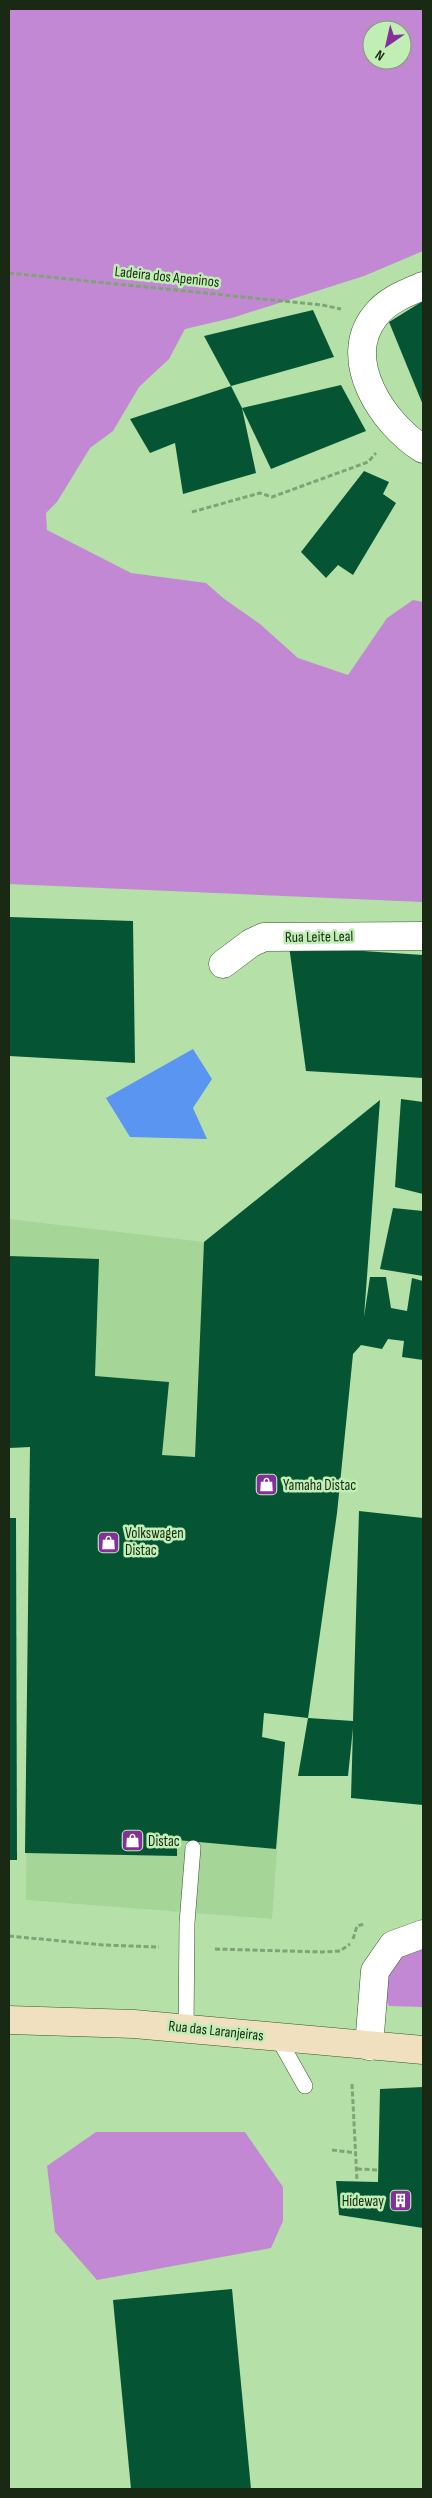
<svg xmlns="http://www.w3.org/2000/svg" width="432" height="2498" viewBox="0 0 432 2498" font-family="'Sofia Sans Condensed',sans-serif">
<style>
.built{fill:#a5d697}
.green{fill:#c388d3;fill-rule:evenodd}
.water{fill:#5995f1}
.building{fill:#055534}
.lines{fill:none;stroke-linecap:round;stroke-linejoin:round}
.lane-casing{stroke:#325826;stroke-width:16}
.street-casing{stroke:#325826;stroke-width:29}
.secondary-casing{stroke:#325826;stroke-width:29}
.path{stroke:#80a376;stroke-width:3;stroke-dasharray:5 2.5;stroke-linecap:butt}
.lane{stroke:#fff;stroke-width:15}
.street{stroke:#fff;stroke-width:28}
.secondary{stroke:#f1e0c0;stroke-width:28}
.labels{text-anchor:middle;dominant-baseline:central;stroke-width:5;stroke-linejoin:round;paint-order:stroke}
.street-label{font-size:15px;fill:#192914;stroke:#c1eeb5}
.poi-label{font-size:15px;fill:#192914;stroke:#c1eeb5;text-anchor:start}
</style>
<rect width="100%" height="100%" fill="#b5e1a8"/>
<!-- built -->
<path class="built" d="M380 1100 361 1345 353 1354 337 1513 308 1718 264 1713 262 1737 285 1742 272 1919 26 1900 30 1447 9 1448V1219L204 1242Z"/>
<!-- green -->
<g class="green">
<path d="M9 9H423V251L364 276 232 318 185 329 169 359 139 387 113 431 90 448 57 502 46 513 47 530 131 573 206 583 223 598 260 624 298 658 348 675 387 618 413 600 423 602V902L9 884ZM372 30H402V60H372Z"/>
<path d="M423 1947V2007L389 2006 379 1988 404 1952Z"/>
<path d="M96 2132H245L283 2187V2221L271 2248 97 2280 55 2232 47 2166Z"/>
</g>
<!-- water -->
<path class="water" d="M193 1049 212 1079 193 1108 207 1139 130 1137 106 1098Z"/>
<!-- building -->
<g class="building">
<path d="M423 301V405L389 322Z"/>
<path d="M313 310 334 357 231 386 242 408 256 473 183 494 175 443 150 453 130 419 231 386 204 336Z"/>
<path d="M341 385 366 431 271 469 242 408Z"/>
<path d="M364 471 389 482 383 494 396 503 353 575 338 565 326 578 301 552Z"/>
<path d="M9 917 133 921 135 1063 9 1056Z"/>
<path d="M289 946 423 955V1078L306 1071Z"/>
<path d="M401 1099 423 1102V1194L395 1187Z"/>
<path d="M380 1100 364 1317 370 1277H386L391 1308 407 1311 412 1278 423 1281V1360L402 1357 404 1341 388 1339 382 1349 361 1345 353 1354 337 1513 308 1718 264 1713 262 1737 285 1742 276 1849 177 1840V1856L25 1853 30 1447 9 1448V1256L99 1259 95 1376 169 1382 162 1455 195 1457 204 1242Z"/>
<path d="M393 1208 423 1211V1276L380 1269Z"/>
<path d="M359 1511 423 1518V1805L351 1798 353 1728 348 1776H298L308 1718 353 1721Z"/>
<path d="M9 1518H16L17 1860H9Z"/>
<path d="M423 2087V2228L339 2215 336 2181 378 2182 380 2089Z"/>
<path d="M232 2289 251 2489H131L113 2300Z"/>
</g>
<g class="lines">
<defs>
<g id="lane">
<path d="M186 2030 187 1923 193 1848"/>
<path d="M278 2038 305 2086"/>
</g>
<g id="street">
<path d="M423 286C406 293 387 300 375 316 340 360 383 424 423 449"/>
<path d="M223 964 251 943 264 937 423 936"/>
<path d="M369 2046 375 1971 393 1945 423 1934"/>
</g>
<path id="secondary" d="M9 2020 134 2024 423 2050"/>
</defs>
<!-- lane casing -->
<use href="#lane" class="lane-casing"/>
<!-- street casing -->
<use href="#street" class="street-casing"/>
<!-- secondary casing -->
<use href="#secondary" class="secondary-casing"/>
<!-- path -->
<g class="path">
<path d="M9 273 322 305 341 309"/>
<path d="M192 512 260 493 272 497 368 462 376 453"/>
<path d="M9 1936 103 1945 159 1947"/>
<path d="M353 1939 357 1926 364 1924"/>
<path d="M215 1949 322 1952 340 1951 350 1944"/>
<path d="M352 2084 357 2181"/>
<path d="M332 2150 356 2153"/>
<path d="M357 2169 378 2170"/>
</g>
<!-- lane -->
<use href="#lane" class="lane"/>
<!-- street -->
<use href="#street" class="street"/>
<!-- secondary -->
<use href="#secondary" class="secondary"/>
</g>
<!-- icons -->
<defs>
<symbol id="shop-square" viewBox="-11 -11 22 22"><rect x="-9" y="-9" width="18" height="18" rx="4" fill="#862f9c" stroke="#c1eeb5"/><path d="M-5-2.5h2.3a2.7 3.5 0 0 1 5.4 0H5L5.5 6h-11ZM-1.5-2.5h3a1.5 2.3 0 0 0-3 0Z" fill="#fff"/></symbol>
<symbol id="building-square" viewBox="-11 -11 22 22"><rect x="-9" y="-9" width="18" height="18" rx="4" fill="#862f9c" stroke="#c1eeb5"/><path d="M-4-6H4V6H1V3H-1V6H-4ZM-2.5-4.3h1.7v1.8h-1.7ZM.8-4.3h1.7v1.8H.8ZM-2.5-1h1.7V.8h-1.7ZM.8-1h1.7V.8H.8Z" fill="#fff"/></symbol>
</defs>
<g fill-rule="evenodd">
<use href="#shop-square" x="254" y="1472" width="25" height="25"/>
<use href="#shop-square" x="96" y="1530" width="25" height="25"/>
<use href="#shop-square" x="120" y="1828" width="25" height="25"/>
<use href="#building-square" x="388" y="2188" width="25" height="25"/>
</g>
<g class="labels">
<!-- street labels -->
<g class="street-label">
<text transform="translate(167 277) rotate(6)">Ladeira dos Apeninos</text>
<text transform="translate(319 937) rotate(-1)">Rua Leite Leal</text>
<text transform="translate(216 2031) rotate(6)">Rua das Laranjeiras</text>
</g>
<!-- poi labels -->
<g class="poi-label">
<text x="283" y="1485">Yamaha Distac</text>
<text x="125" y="1533">Volkswagen<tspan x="125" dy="17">Distac</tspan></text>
<text x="148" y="1841">Distac</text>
<text x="384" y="2201" text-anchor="end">Hideway</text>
</g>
</g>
<!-- border -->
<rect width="432" height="2498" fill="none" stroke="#192914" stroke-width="20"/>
<!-- north arrow -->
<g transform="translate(387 45) rotate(214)"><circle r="24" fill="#c1eeb5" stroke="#7e9f75"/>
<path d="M0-4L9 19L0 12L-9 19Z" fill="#862f9c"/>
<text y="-8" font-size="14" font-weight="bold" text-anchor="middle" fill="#192914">N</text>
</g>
</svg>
